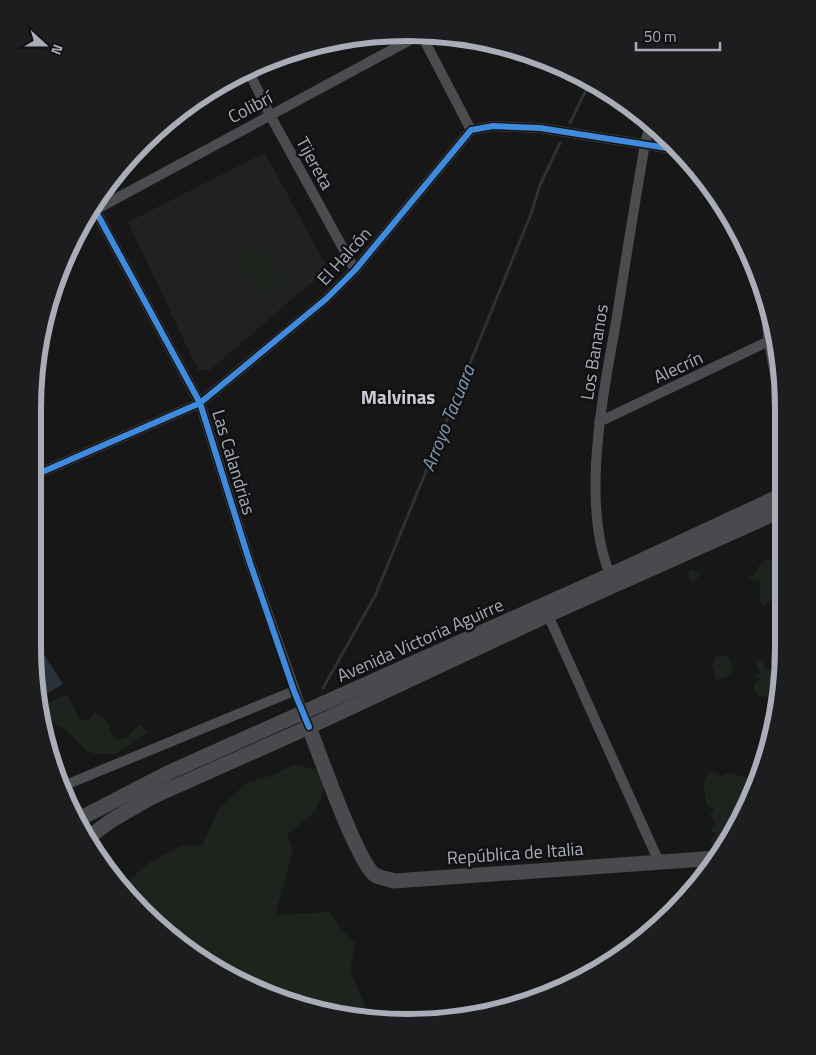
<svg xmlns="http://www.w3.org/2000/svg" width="816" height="1055" viewBox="0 0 816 1055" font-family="'Titillium Web',sans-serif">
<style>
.built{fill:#212123}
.green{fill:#1d241e}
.water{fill:#2a3239}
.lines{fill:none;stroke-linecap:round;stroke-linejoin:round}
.stream{stroke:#2a3239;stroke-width:3}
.minor{stroke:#4b4c50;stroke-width:10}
.secondary{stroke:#4a4a4e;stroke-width:15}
.cycleway-casing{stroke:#111113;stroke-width:9}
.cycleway{stroke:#408adc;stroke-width:6}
.labels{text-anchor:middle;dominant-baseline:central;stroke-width:5;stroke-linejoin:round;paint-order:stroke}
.street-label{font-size:18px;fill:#a8adb8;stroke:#111113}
.neighbourhood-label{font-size:19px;font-weight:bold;fill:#c9ccd4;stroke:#111113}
.water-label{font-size:19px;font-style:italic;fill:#7f9bb3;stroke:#111113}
.rim{fill:none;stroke:#a8adb8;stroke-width:6}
</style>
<rect width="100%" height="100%" fill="#171717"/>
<!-- built -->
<path class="built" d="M265 153 325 264 321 274 210 370H198L128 222Z"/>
<!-- green -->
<g class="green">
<path d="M259 241 283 283 257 297 234 255Z"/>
<path d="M779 553 780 573 778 581H780V598L776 596 764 606 760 602V579L751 580 748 577 753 576C759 566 761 558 773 560L774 557Z"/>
<path d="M690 569 701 573 693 584 688 577Z"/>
<path d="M717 656H727L731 662 732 672 725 678 716 679 712 665Z"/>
<path d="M754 661H763L765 670 771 669 774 675 771 681 776 686 774 697H761L753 691 755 682 761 679 754 675 760 673Z"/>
<path d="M66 695C73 702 74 711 80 719L89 720 95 713C112 719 106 729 117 740L126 738 140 725 148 733 115 754H96L87 751 66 730 49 720 47 711 49 702Z"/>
<path d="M295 764 317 770 324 790 315 811 287 835 293 852 275 915 330 912 341 929 355 943 350 971 366 1008 359 1016 311 1010 221 972 143 913 122 886 150 862 183 845 202 846 218 810 232 796 249 782 276 774Z"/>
<path d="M708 772H715L721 776 729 773 748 778 754 774 761 773 722 852 713 847 710 839 716 836 710 829 715 825 710 814 715 810 706 805 704 785Z"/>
</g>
<!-- water -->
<path class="water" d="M40 656H45L63 684 43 696 38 687 34 660Z"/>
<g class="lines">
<!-- stream -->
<g class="stream">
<path d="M570 123 587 88 591 82"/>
<path d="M323 688 375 596 531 214 540 185 560 143"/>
</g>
<!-- minor -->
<g class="minor">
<path d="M421 34 471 130"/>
<path d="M248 70 270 115 355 270"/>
<path d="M93 206 200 403 249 560 305 719"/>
<path d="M95 210 421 34"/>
<path d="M599 422 771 340"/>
<path d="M33 476 200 403 326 299 355 270 471 130 493 126 540 128 680 150"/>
<path d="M613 581C578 508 604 392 617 316 626 258 635 201 645 144L650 124"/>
<path d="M548 615 659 862"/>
<path d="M63 786 294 691"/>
</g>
<!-- secondary -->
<g class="secondary">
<path d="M768 305 771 340 780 387"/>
<path d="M309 727C319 753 358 864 375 875 380 878 389 879 394 881L718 858"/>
<path d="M77 820 170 772 610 575 780 496"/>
<path d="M86 839 112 820 152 797 309 727 548 615 780 511"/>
</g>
<defs>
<g id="cycleway">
<path d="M93 206 200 403 249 560 294 691 309 727"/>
<path d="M33 476 200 403 326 299 355 270 471 130 493 126 540 128 680 150"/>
</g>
</defs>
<!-- cycleway casing -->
<use href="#cycleway" class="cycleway-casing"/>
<!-- cycleway -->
<use href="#cycleway" class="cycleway"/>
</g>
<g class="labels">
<!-- street labels -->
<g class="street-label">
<text transform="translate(250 107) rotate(-28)">Colibrí</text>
<text transform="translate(315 163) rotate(61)">Tijereta</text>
<text transform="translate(344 256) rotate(-48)">El Halcón</text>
<text transform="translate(594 352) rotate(-81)">Los Bananos</text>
<text transform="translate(678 367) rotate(-25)">Alecrín</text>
<text transform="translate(234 462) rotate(73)">Las Calandrias</text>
<text transform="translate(420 640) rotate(-24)">Avenida Victoria Aguirre</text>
<text transform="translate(515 853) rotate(-4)">República de Italia</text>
</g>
<!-- neighbourhood labels -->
<g class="neighbourhood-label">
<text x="398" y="396">Malvinas</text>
</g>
<!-- water labels -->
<g class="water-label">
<text transform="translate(447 418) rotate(-68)">Arroyo Tacuara</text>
</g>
</g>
<!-- crop -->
<path d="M0 0H816V1055H0ZM408 41H408A367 367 0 0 1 775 408V647A367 367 0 0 1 408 1014H408A367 367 0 0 1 41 647V408A367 367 0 0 1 408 41Z" fill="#1d1d20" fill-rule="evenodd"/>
<path class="rim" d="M408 41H408A367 367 0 0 1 775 408V647A367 367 0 0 1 408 1014H408A367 367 0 0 1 41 647V408A367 367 0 0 1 408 41Z"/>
<!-- north arrow -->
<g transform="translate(45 45) rotate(111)" stroke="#111113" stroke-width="4" paint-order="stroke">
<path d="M0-4L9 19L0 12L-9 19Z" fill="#a8adb8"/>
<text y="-8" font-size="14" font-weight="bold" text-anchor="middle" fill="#a8adb8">N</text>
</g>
<!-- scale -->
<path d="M636 42v8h84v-8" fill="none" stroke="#a8adb8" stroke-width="2.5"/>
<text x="644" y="42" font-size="15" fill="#a8adb8" stroke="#111113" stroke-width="4" paint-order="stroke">50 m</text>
</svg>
